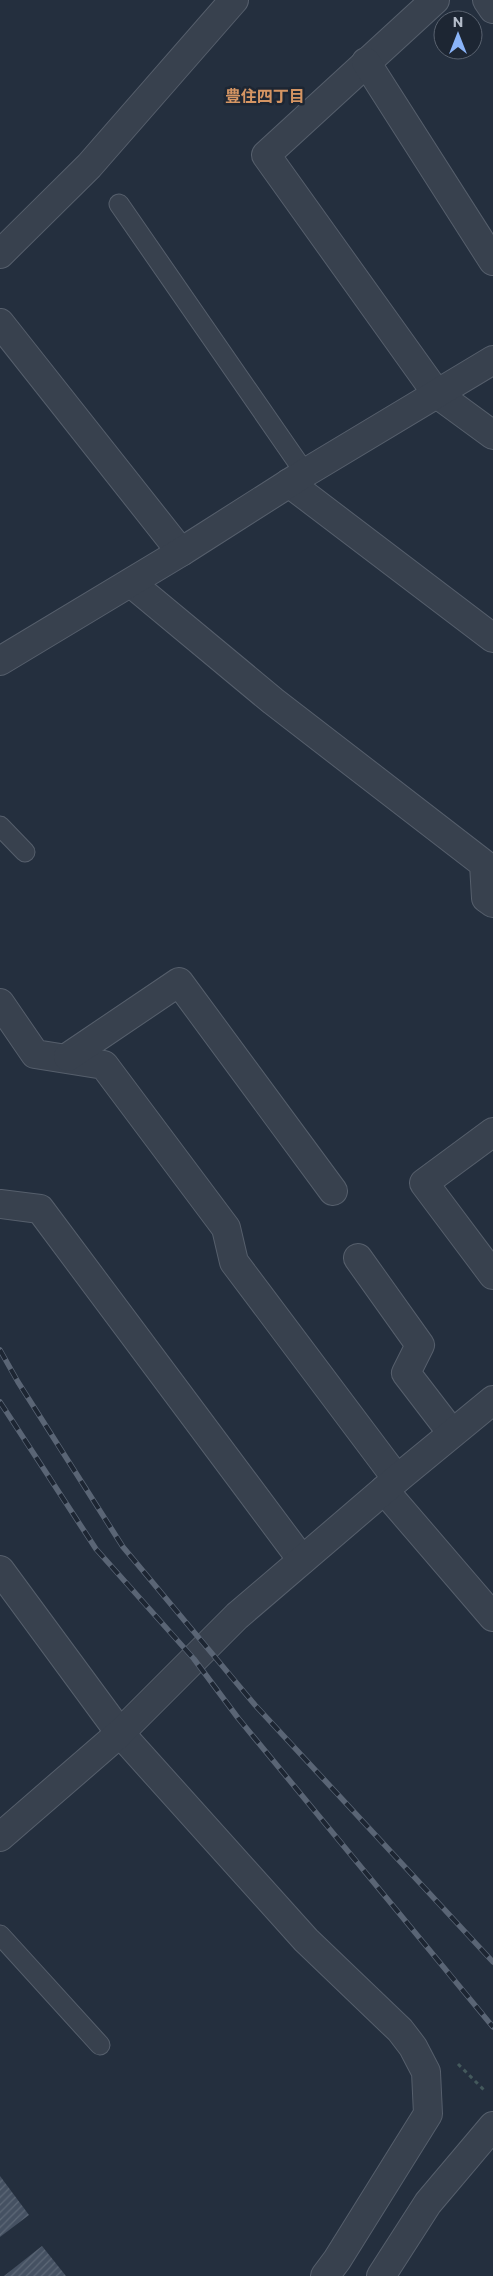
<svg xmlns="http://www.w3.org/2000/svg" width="493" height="2276" viewBox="0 0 493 2276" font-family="Commissioner,'Noto Sans JP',sans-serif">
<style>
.building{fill:url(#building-hatch)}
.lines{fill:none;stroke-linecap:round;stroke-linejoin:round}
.service-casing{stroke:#565f6c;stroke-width:21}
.minor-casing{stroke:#565f6c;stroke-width:30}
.tertiary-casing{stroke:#565f6c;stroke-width:30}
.path{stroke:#44595c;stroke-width:3;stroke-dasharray:4 4;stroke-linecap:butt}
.service{stroke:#38414e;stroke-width:19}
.minor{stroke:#38414e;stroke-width:28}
.tertiary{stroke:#38414e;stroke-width:28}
.rail-casing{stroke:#5a6575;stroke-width:5.5}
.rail{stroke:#1d2633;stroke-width:4;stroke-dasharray:11;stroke-linecap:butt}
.labels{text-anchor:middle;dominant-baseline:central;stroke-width:5;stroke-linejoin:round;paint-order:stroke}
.neighbourhood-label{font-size:16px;font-weight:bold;fill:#d59563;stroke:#1d2633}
</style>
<defs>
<pattern id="building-hatch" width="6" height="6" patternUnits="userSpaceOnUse" patternTransform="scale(1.25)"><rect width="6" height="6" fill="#455162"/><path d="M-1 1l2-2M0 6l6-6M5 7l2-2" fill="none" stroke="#5d6877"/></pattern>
</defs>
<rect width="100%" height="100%" fill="#242f3e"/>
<!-- building -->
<g class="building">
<path d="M0 2176 29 2215 0 2237Z"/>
<path d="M42 2246 66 2276H4Z"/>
</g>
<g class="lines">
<defs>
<g id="service">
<path d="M119 204 305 473"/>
<path d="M0 826 25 852"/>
<path d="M0 1935 100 2045"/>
</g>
<g id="minor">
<path d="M435 0 266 155 437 394 493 435"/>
<path d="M487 0 493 9"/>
<path d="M366 62 493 261"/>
<path d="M0 254 89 166 234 0"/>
<path d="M0 323 181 552"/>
<path d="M289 483 493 638"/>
<path d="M131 583 273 701 484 864 486 898 493 903"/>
<path d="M0 1003 35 1054 104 1065 226 1228 234 1262 397 1479"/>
<path d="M68 1057 179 982 333 1191"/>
<path d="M493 1132 424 1183 493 1275"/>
<path d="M0 1204 40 1209 302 1560"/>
<path d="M358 1258 420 1345 406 1373 452 1433"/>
<path d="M384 1490 493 1617"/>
<path d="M0 1570 120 1733 306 1940 400 2030 413 2047 426 2072 428 2114 337 2260 325 2276"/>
<path d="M0 1837 120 1733 237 1616 397 1479 493 1400"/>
</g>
<g id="tertiary">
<path d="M0 661 181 552 305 473 493 360"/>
<path d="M381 2276 428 2203 493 2126"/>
</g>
</defs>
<!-- service casing -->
<use href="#service" class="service-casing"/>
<!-- minor casing -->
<use href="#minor" class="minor-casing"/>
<!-- tertiary casing -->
<use href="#tertiary" class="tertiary-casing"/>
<!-- path -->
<path class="path" d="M458 2064 484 2090"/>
<!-- service -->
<use href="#service" class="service"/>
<!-- minor -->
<use href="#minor" class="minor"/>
<!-- tertiary -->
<use href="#tertiary" class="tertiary"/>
<defs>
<g id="rail">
<path d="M0 1350 18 1382 123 1547 255 1705 493 1962"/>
<path d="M0 1402 96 1549 194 1659 238 1718 493 2027"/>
</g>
</defs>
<!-- rail casing -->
<use href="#rail" class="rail-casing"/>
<!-- rail -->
<use href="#rail" class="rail"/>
</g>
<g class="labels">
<!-- neighbourhood labels -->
<g class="neighbourhood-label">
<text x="265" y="95">豊住四丁目</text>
</g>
</g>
<!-- north arrow -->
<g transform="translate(458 35)"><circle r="24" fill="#1d2633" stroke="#59626f"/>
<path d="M0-4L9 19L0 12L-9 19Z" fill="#8ab4f8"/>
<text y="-8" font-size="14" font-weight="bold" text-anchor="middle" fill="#b4bcc9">N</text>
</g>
</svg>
